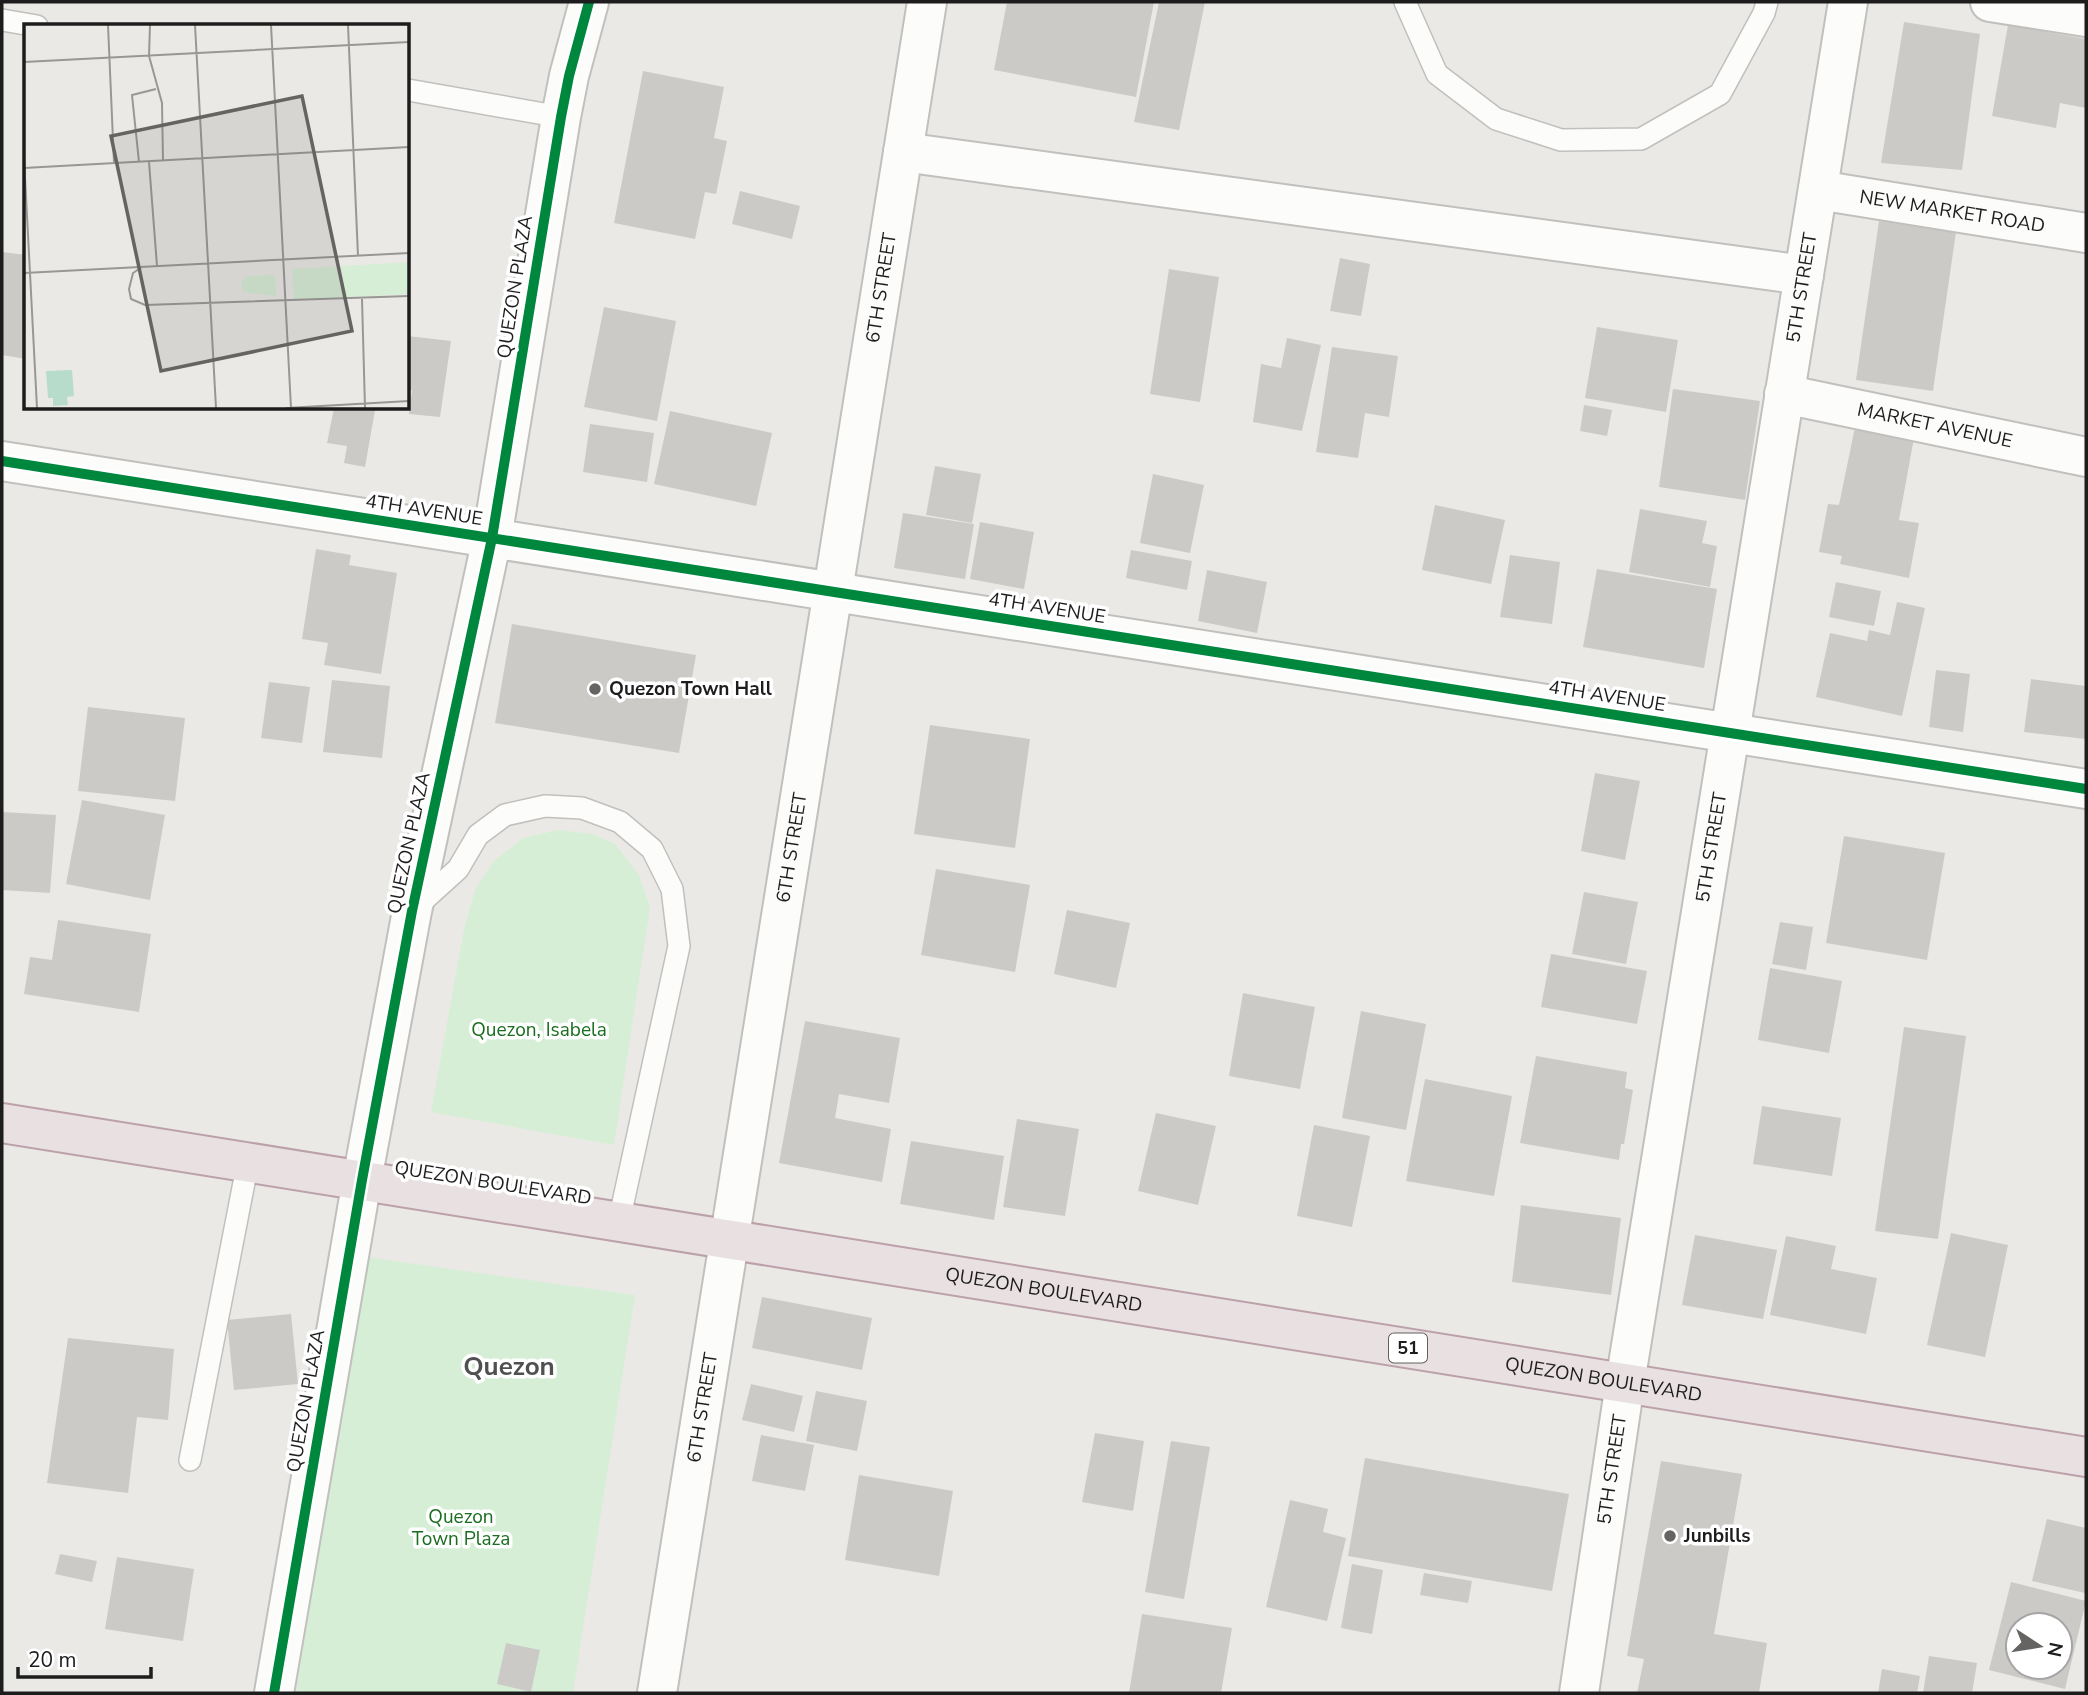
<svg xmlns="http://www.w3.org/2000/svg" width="2088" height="1695" viewBox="0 0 2088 1695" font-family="'Nunito Sans',sans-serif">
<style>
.park{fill:#d7eed6}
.building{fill:#cccac7;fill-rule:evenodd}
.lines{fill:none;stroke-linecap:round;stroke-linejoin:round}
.lane-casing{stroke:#c1c0be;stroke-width:24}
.street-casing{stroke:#c1c0be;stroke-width:42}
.highway-casing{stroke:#bca1aa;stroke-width:42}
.lane{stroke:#fcfcfb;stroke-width:21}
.street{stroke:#fcfcfb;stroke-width:38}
.highway{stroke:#e8e0e1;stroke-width:38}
.cycleway-casing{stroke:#fff;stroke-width:15}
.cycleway{stroke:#00873e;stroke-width:10}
.poi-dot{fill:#656463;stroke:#fff;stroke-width:2.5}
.labels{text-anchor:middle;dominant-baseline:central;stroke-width:7;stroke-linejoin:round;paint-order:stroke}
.shield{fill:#fff;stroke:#616161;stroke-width:2}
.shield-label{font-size:18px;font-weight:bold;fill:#1d1d1d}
.street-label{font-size:19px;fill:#1d1d1d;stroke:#fff}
.poi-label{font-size:19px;font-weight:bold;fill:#1d1d1d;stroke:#fff;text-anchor:start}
.park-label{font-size:19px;fill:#196d1e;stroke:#fff}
.district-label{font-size:26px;font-weight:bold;fill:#505050;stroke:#fff}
.inset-road{fill:none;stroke:#999796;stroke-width:2}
.view{fill:#656463;fill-opacity:0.15;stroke:#656463;stroke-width:3.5}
.inset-edge{fill:none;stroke:#1d1d1d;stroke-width:3.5}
</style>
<rect width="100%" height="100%" fill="#ebe9e6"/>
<!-- park -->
<g class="park">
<path d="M558 830 593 834 615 844 639 875 650 907 614 1145 431 1112 464 929 475 890 494 861 523 838Z"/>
<path d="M366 1257 635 1295 573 1693H296Z"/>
</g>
<!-- building -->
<g class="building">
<path d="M1007 2H1154L1136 97 994 70Z"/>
<path d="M1159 2H1205L1179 130 1134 122Z"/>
<path d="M1904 22 1980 34 1962 170 1881 163Z"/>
<path d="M2008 25 2086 39V108L2060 103 2056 128 1992 116Z"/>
<path d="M643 71 724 87 714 138 727 141 716 194 705 192 695 239 614 223Z"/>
<path d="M740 191 800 206 792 239 732 224Z"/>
<path d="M1879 221 1956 232 1933 391 1856 380Z"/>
<path d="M2 252 26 255V359L2 355Z"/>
<path d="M1340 258 1370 264 1361 316 1330 311Z"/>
<path d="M1169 269 1219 277 1200 402 1150 394Z"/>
<path d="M604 307 676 321 657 421 584 407Z"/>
<path d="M1597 327 1678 340 1666 412 1585 398Z"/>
<path d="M408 336 451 341 440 417 409 414 412 390H408Z"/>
<path d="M1287 338 1321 345 1302 431 1253 422 1261 364 1281 368Z"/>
<path d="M1332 347 1398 356 1389 417 1365 413 1358 458 1316 452Z"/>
<path d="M1673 389 1760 401 1745 500 1659 487Z"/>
<path d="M1584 405 1612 410 1607 436 1580 431Z"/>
<path d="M334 408H363L375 410 365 467 344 463 347 446 327 443Z"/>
<path d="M670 411 772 433 756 506 654 484Z"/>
<path d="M590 424 654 433 647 482 583 472Z"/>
<path d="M1855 427 1914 438 1899 520 1919 523 1909 578 1840 564 1842 556 1819 552 1828 504 1839 505Z"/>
<path d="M935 466 981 474 972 523 926 515Z"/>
<path d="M1153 474 1204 485 1190 553 1140 543Z"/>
<path d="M1435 505 1505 520 1491 584 1422 570Z"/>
<path d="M1640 509 1707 521 1702 543 1717 546 1710 587 1629 572Z"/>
<path d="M903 513 974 524 965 579 894 568Z"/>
<path d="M980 522 1034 532 1024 589 970 579Z"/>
<path d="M316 549 351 555 349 565 397 573 381 674 324 665 328 643 302 639Z"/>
<path d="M1131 550 1192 561 1187 590 1126 578Z"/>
<path d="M1510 555 1560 562 1552 624 1500 617Z"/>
<path d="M1597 569 1717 589 1704 668 1583 647Z"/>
<path d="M1207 570 1267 582 1257 633 1198 621Z"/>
<path d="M1836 582 1881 591 1874 626 1829 617Z"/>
<path d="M1897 602 1925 608 1902 716 1816 697 1830 633 1867 641 1869 630 1890 635Z"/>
<path d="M512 624 696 655 679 753 495 723Z"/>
<path d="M1936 670 1970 674 1963 732 1929 727Z"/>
<path d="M2031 679 2086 686V739L2024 732Z"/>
<path d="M332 680 390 686 382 758 323 752Z"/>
<path d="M269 682 310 687 302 743 261 738Z"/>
<path d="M88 707 185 718 175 801 78 791Z"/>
<path d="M930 725 1030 739 1015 848 914 834Z"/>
<path d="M1595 773 1640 781 1625 860 1581 851Z"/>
<path d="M82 800 165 815 150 900 66 884Z"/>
<path d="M2 812 56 815 50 893 2 890Z"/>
<path d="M1844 836 1945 853 1927 960 1826 943Z"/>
<path d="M936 869 1030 885 1015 972 921 955Z"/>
<path d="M1584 892 1638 902 1626 964 1572 954Z"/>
<path d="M1067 910 1130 923 1116 988 1054 974Z"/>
<path d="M58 920 151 934 139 1012 24 994 30 957 52 960Z"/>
<path d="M1780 922 1813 927 1806 970 1772 964Z"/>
<path d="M1551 954 1647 971 1637 1024 1541 1007Z"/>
<path d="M1770 968 1842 981 1829 1053 1758 1040Z"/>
<path d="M1243 993 1315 1007 1300 1089 1229 1076Z"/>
<path d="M1361 1011 1426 1024 1406 1130 1342 1118Z"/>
<path d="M805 1021 900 1038 889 1103 839 1094 835 1118 891 1129 882 1182 779 1163Z"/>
<path d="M1904 1027 1966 1036 1938 1239 1875 1231Z"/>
<path d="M1536 1056 1627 1072 1625 1088 1633 1090 1624 1144H1621L1619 1160 1520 1143Z"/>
<path d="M1425 1079 1512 1096 1494 1196 1406 1181Z"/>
<path d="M1762 1106 1841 1118 1832 1176 1753 1164Z"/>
<path d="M1156 1113 1216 1126 1198 1205 1138 1191Z"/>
<path d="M1017 1119 1079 1129 1065 1216 1003 1207Z"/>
<path d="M1314 1125 1370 1136 1352 1227 1297 1216Z"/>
<path d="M911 1141 1004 1156 994 1220 900 1204Z"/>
<path d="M1521 1205 1621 1218 1611 1295 1512 1282Z"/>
<path d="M1951 1233 2008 1245 1985 1357 1927 1345Z"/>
<path d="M1695 1235 1777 1250 1763 1319 1682 1305Z"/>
<path d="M1786 1236 1836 1246 1831 1269 1877 1278 1866 1334 1770 1315Z"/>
<path d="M762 1297 872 1318 862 1370 752 1348Z"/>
<path d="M291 1314 298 1384 234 1390 227 1320Z"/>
<path d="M68 1338 174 1349 168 1420 137 1417 128 1493 47 1483Z"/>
<path d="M751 1384 803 1396 794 1432 742 1420Z"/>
<path d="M816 1391 867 1401 857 1451 806 1441Z"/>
<path d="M1095 1433 1144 1441 1133 1511 1082 1502Z"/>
<path d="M761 1435 814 1445 805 1491 752 1481Z"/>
<path d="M1171 1441 1210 1447 1184 1599 1145 1592Z"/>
<path d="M1365 1458 1569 1494 1552 1591 1348 1556Z"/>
<path d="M1661 1461 1742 1474 1714 1634 1767 1643 1759 1693H1637L1644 1659 1627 1656Z"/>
<path d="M859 1475 953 1491 939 1576 845 1560Z"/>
<path d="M1290 1500 1328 1509 1323 1532 1346 1538 1327 1621 1266 1607Z"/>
<path d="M2047 1519 2086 1528 2085 1593 2032 1581Z"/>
<path d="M60 1554 97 1561 92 1582 55 1574Z"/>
<path d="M117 1557 194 1569 183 1641 105 1629Z"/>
<path d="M1352 1564 1383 1570 1372 1634 1341 1628Z"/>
<path d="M1424 1573 1472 1581 1468 1603 1420 1595Z"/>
<path d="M2011 1582 2086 1601 2065 1689 1989 1670ZM2018 1625H2060V1667H2018Z"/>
<path d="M1142 1614 1232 1628 1221 1693H1129Z"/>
<path d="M506 1643 540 1650 531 1692 497 1684Z"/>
<path d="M1929 1656 1977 1663 1972 1693H1923Z"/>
<path d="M1882 1669 1920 1676 1917 1693H1878Z"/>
</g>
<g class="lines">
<defs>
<g id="lane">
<path d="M1405 2 1437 74 1496 119 1561 140 1641 139 1720 94 1764 13 1767 2"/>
<path d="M2 20 37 26"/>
<path d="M408 90 561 117"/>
<path d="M416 907 458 869 478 835 505 815 545 806 582 808 620 822 652 849 672 889 679 946 619 1221"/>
<path d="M190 1460 248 1162"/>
</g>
<g id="street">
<path d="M1990 2 2086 17"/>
<path d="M903 152 1804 275"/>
<path id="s1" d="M1818 190 2086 233"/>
<path id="s2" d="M1784 394 2086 457"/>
<path d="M2 461 2086 789"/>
<path d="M274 1693 362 1180 412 911 492 538 561 117 569 76 589 2"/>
<path id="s3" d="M657 1693 927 2"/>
<path id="s4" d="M1579 1693 1625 1383 1848 2"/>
</g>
<g id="highway">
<path id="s5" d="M2 1123 2086 1457"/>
</g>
</defs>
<!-- lane casing -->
<use href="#lane" class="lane-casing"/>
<!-- street casing -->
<use href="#street" class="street-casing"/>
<!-- highway casing -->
<use href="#highway" class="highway-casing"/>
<!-- lane -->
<use href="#lane" class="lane"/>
<!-- street -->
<use href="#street" class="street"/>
<!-- highway -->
<use href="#highway" class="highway"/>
<defs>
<g id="cycleway">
<path d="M2 461 2086 789"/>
<path d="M274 1693 362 1180 412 911 492 538 561 117 569 76 589 2"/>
</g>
</defs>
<!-- cycleway casing -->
<use href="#cycleway" class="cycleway-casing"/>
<!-- cycleway -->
<use href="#cycleway" class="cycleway"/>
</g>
<!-- markers -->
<g class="poi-dot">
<circle cx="595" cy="689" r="7"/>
<circle cx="1670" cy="1536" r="7"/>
</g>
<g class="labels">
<!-- shield labels -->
<rect class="shield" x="1389" y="1333.5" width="38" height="29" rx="5"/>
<g class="shield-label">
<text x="1408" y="1348">51</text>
</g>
<!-- street labels -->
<g class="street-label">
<text stroke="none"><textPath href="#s1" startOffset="136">NEW MARKET ROAD</textPath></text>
<text transform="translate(515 287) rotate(-81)">QUEZON PLAZA</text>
<text stroke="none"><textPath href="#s4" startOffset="1423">5TH STREET</textPath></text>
<text stroke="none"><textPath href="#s3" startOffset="1423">6TH STREET</textPath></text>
<text stroke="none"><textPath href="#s2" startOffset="154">MARKET AVENUE</textPath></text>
<text transform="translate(424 510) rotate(9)">4TH AVENUE</text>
<text transform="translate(1047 608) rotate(9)">4TH AVENUE</text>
<text transform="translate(1607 696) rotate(9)">4TH AVENUE</text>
<text transform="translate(409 843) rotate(-78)">QUEZON PLAZA</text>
<text stroke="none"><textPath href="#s4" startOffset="856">5TH STREET</textPath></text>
<text stroke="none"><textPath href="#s3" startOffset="856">6TH STREET</textPath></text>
<text transform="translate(493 1183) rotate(9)">QUEZON BOULEVARD</text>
<text stroke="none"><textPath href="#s5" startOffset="1055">QUEZON BOULEVARD</textPath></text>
<text stroke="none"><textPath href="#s5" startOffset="1622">QUEZON BOULEVARD</textPath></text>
<text transform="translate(306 1401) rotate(-80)">QUEZON PLAZA</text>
<text stroke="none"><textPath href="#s3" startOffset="289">6TH STREET</textPath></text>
<text stroke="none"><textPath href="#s4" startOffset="226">5TH STREET</textPath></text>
</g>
<!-- poi labels -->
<g class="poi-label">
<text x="609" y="689">Quezon Town Hall</text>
<text x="1684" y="1536">Junbills</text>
</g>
<!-- park labels -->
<g class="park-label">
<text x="539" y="1030">Quezon, Isabela</text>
<text x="461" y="1517">Quezon<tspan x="461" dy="22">Town Plaza</tspan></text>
</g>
<!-- district labels -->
<g class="district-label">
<text x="509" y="1366">Quezon</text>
</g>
</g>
<!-- overview -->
<g transform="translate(24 24)">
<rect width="385" height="385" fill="#ebe9e6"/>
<path d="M385 238V270L270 276 268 245ZM251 251 252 272 219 268 217 258 224 252Z" fill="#d7eed6"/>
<path d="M48 346 50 372 43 373 44 381 29 382V374H24L22 347Z" fill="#b7dccc"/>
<path class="inset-road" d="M84 1 90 139M126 1 125 32 138 79 139 137M171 1 192 384M247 1 267 384M324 1 334 232M0 38 385 18M0 134 13 384M115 138 108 71 132 65M125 138 133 242M0 144 385 123M118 243 109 249 105 265 107 275 121 281 385 272M0 249 385 229M338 275 341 384M262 384 385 377"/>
<path class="view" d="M278 72 328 307 137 347 87 112Z"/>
<rect width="385" height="385" class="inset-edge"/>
</g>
<!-- border -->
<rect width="2088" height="1695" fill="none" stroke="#1d1d1d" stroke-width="7"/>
<!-- north arrow -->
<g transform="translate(2039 1646) rotate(102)"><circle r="33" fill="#ffffff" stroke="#a5a5a5" stroke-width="2"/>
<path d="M0-5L12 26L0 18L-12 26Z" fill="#656463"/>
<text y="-10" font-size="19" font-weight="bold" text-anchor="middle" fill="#1d1d1d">N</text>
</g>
<!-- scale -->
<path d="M18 1667v10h133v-10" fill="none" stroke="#1d1d1d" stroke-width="3.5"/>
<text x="28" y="1667" font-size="21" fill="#1d1d1d" stroke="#ffffff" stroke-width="5" paint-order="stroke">20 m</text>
</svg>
